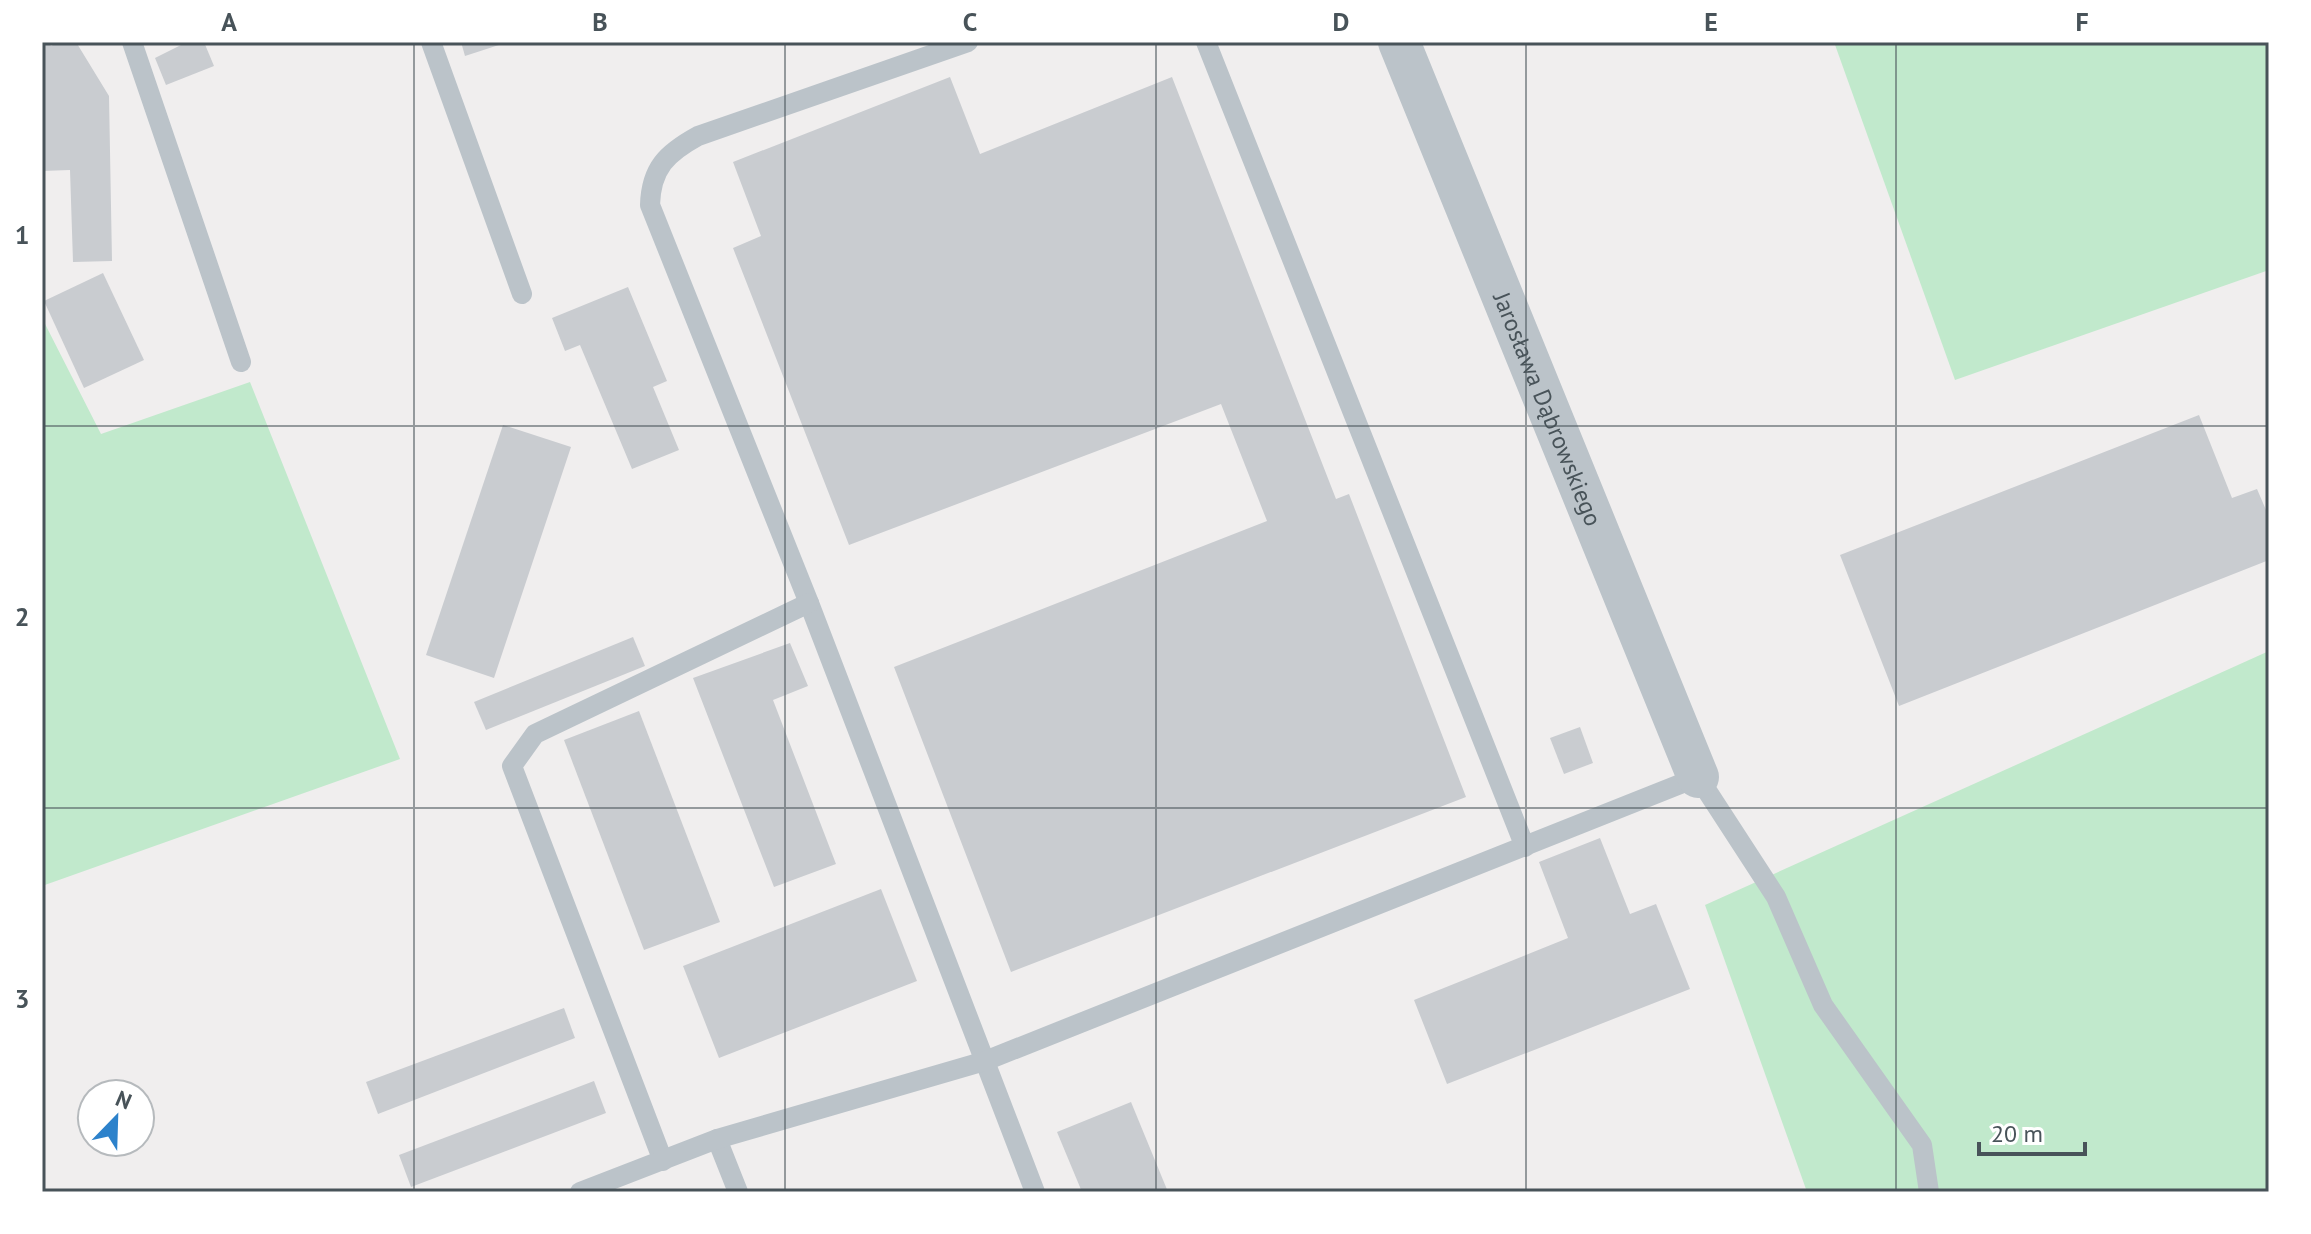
<svg xmlns="http://www.w3.org/2000/svg" width="2311" height="1234" viewBox="0 0 2311 1234" font-family="'PT Sans',sans-serif">
<style>
.green{fill:#c1e9cc}
.building{fill:#c9ccd0}
.lines{fill:none;stroke-linecap:round;stroke-linejoin:round}
.service{stroke:#bbc3c9;stroke-width:20}
.minor{stroke:#bbc3c9;stroke-width:42}
.grid{fill:none;stroke:#485359;stroke-width:2;stroke-opacity:0.55}
.labels{text-anchor:middle;dominant-baseline:central;stroke-width:6;stroke-linejoin:round;paint-order:stroke}
.street-label{font-size:24px;fill:#485359;stroke:#fff}
.neatline{fill:none;stroke:#485359;stroke-width:3}
.grid-label{font-size:26px;text-anchor:middle;font-weight:bold;fill:#485359}
</style>
<rect width="100%" height="100%" fill="#f0eeee"/>
<!-- green -->
<g class="green">
<path d="M1834 42H2269V270L1955 380Z"/>
<path d="M42 318 101 434 250 382 400 759 42 886Z"/>
<path d="M2269 651V1192H1807L1705 905Z"/>
</g>
<!-- building -->
<g class="building">
<path d="M42 42H48L51 46 59 42H76L109 96 112 261 73 262 70 170 42 171Z"/>
<path d="M187 42H204L214 66 166 85 155 58Z"/>
<path d="M461 42H505V43L465 56Z"/>
<path d="M950 77 980 154 1172 77 1336 499 1349 494 1466 797 1011 972 894 667 1267 521 1221 404 849 545 733 248 761 236 733 162Z"/>
<path d="M103 273 144 360 84 388 44 301Z"/>
<path d="M628 287 667 381 653 387 679 450 632 469 580 345 565 351 552 318Z"/>
<path d="M2199 415 2232 498 2257 489 2269 517V560L1899 706 1840 555Z"/>
<path d="M503 425 571 447 494 678 426 655Z"/>
<path d="M633 637 645 666 486 730 474 702Z"/>
<path d="M790 643 808 686 773 700 836 864 774 887 693 678Z"/>
<path d="M639 711 720 922 644 950 564 740Z"/>
<path d="M1580 727 1593 763 1564 774 1550 738Z"/>
<path d="M1600 838 1630 914 1656 904 1690 989 1447 1084 1414 1000 1568 938 1539 862Z"/>
<path d="M881 889 917 981 719 1058 683 966Z"/>
<path d="M564 1008 575 1038 378 1114 366 1082Z"/>
<path d="M594 1081 606 1113 411 1187 399 1155Z"/>
<path d="M1131 1102 1168 1192H1082L1057 1132Z"/>
</g>
<g class="lines">
<!-- service -->
<g class="service">
<path d="M132 42 241 362"/>
<path d="M431 42 522 294"/>
<path d="M968 42 698 136C667 153 651 168 650 205L809 603 1035 1192"/>
<path d="M1206 42 1525 847"/>
<path d="M717 1139 738 1192"/>
<path d="M663 1161 512 766 535 734 809 603"/>
<path d="M580 1192 717 1139 985 1061 1698 777 1776 897 1823 1005 1922 1145 1929 1192"/>
</g>
<!-- minor -->
<path class="minor" id="s1" d="M1399 42 1698 777"/>
</g>
<!-- grid -->
<path class="grid" d="M414 42V1192M785 42V1192M1156 42V1192M1526 42V1192M1896 42V1192M42 426H2269M42 808H2269"/>
<g class="labels">
<!-- street labels -->
<g class="street-label">
<text stroke="none"><textPath href="#s1" startOffset="396">Jarosława Dąbrowskiego</textPath></text>
</g>
</g>
<!-- border -->
<rect width="2311" height="1234" fill="none" stroke="#ffffff" stroke-width="88"/>
<!-- north arrow -->
<g transform="translate(116 1118) rotate(23)"><circle r="38" fill="#ffffff" stroke="#b6babd" stroke-width="2"/>
<path d="M0-6L14 30L0 20L-14 30Z" fill="#2d82cb"/>
<text y="-12" font-size="22" font-weight="bold" text-anchor="middle" fill="#485359">N</text>
</g>
<!-- scale -->
<path d="M1979 1142v12h106v-12" fill="none" stroke="#485359" stroke-width="4"/>
<text x="1991" y="1142" font-size="24" fill="#485359" stroke="#ffffff" stroke-width="6" paint-order="stroke">20 m</text>
<rect x="44" y="44" width="2223" height="1146" class="neatline"/>
<g class="grid-label">
<text x="229" y="31">A</text>
<text x="600" y="31">B</text>
<text x="970" y="31">C</text>
<text x="1341" y="31">D</text>
<text x="1711" y="31">E</text>
<text x="2082" y="31">F</text>
<text x="22" y="244">1</text>
<text x="22" y="626">2</text>
<text x="22" y="1008">3</text>
</g>
</svg>
